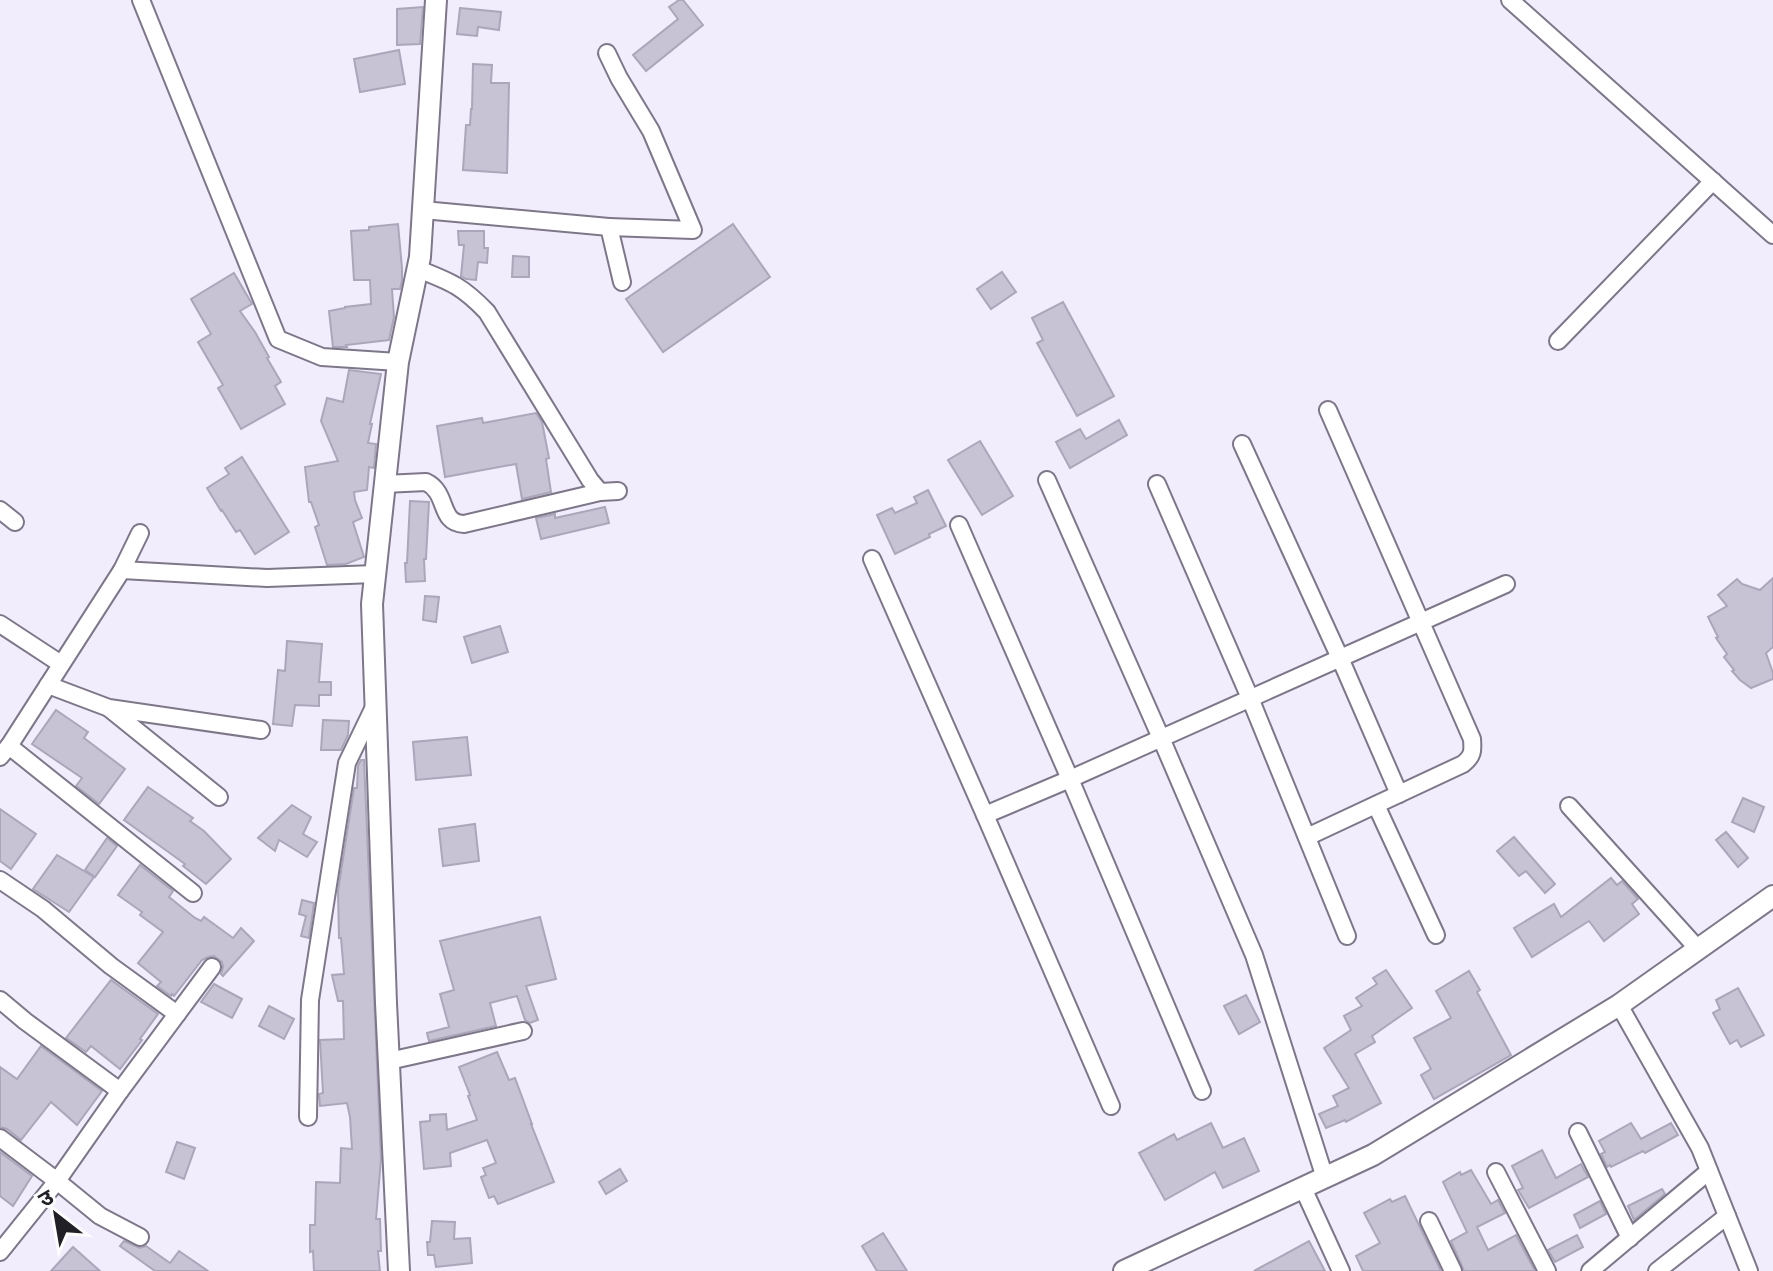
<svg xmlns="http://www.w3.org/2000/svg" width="1773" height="1271" viewBox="0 0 1773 1271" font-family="Barlow,'Noto Sans Devanagari',sans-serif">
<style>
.building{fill:#c8c2d5;stroke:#aba6b9;stroke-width:2}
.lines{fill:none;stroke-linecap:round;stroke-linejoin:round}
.minor-casing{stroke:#7d7789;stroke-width:20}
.major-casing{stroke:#7d7789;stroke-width:24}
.minor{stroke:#fff;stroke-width:16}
.major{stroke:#fff;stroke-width:20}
</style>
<rect width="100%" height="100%" fill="#f2edfd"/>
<!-- building -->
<g class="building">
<path d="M679 0H683L703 25 646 71 633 55 678 19 669 7Z"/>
<path d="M423 7 420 44 397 45V9Z"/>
<path d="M460 8 501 12 499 30 478 27 477 36 457 34Z"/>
<path d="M399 50 405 84 360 92 354 59Z"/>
<path d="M473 64 492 65 491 83H509L507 173 463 170 466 125H470L471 109H472Z"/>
<path d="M398 224 402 268V281L400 289H392L394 317 389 340 346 345 347 347H333L329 311 345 308V307L371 304 370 280H354L351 231 369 230V227Z"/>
<path d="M733 224 770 277 663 352 626 299Z"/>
<path d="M458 231H484V248H488L487 263 478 262 476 280 466 279 461 276 464 245H459Z"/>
<path d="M513 256 529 257V277H512Z"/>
<path d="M1002 272 1016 292 991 309 977 289Z"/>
<path d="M234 273 252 304 240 311 255 332 269 357 267 358 281 382 275 386 285 404 241 429 218 388 223 385 198 342 211 334 191 299Z"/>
<path d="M1063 302 1114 396 1077 416 1037 343 1043 340 1032 318Z"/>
<path d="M349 370 381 374 370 424H372L368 443 376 444 374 468 369 467 367 490 354 492 355 500 362 518 353 522 364 557 346 564 327 565 315 527 319 525 311 502H309L305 467 338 461 321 421 327 398 343 402Z"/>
<path d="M536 413 542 422 549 458 546 459 551 492 522 499 516 464 445 477 437 426 482 418 483 423Z"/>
<path d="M1119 420 1127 435 1070 468 1056 442 1080 429 1086 439Z"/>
<path d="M980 441 1013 496 982 515 948 460Z"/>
<path d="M242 457 289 532 255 554 240 530 236 532 222 510 221 511 207 488 229 474 225 468Z"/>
<path d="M928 490 946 526 929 534 930 537 895 554 877 515 892 508 895 513 917 503 914 497Z"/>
<path d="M410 501 429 502 426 559H424L425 581 406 582 405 563H407Z"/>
<path d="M605 507 609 523 541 539 536 518 555 514V518Z"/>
<path d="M1773 578V647L1766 653 1773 673V679L1751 688 1740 680 1732 671 1734 670 1724 657 1727 654 1716 638 1718 637 1708 617 1727 606 1718 595 1737 579 1742 584 1760 590Z"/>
<path d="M425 596 439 597 436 622 423 620Z"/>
<path d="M500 626 508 652 472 663 464 637Z"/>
<path d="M287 641 322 644 319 682H331V695H319V706L295 705 292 726 273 724 278 670 285 671Z"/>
<path d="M56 710 88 732 84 738 125 769 99 804 76 786 82 778 32 744Z"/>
<path d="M323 720 349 721 348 735 341 750H321Z"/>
<path d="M467 737 471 775 416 780 413 742Z"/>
<path d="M361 760H364L381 1159 376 1219H380L381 1251H378L380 1271H314L313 1251 310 1252V1225H315L316 1182 340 1183 341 1148 352 1149 350 1117 347 1103 320 1106 319 1094 323 1093 320 1040 344 1039 343 1001H338L332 975 344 974 341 938H339L338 891 354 788H357L358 766Z"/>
<path d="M148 787 193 818 190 821 204 831 231 859 206 884 183 866 185 864 124 820Z"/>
<path d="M1743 798 1764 807 1754 832 1732 822Z"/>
<path d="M292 805 311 817 303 834 317 842 307 857 279 840 275 851 258 838Z"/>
<path d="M0 809 36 834 11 869 0 861Z"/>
<path d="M475 824 479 861 443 866 439 829Z"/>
<path d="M1726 832 1748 858 1738 867 1716 840Z"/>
<path d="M1514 837 1555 884 1545 893 1526 871 1519 876 1497 851Z"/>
<path d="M107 838 117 846 95 877 85 870Z"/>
<path d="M57 855 94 877 69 912 33 889Z"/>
<path d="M140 865 173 891 169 897 195 918 201 921 204 917 233 938 241 928 254 941 223 976 221 974 223 967 222 962 214 956 208 957 202 960 174 996 172 994 171 996 157 986 161 982 138 963 163 932 140 915 142 912 118 895Z"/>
<path d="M1611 878 1617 885 1622 881 1638 899 1632 904 1639 914 1604 941 1589 921 1532 957 1514 928 1554 904 1561 917Z"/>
<path d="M302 900 314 903 309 938 301 936 306 916 299 914Z"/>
<path d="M540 917 556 979 526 986 538 1020 530 1023 525 1020 517 996 490 1003 496 1026 429 1041 427 1033 449 1027 440 994 454 990 440 941Z"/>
<path d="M1386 970 1412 1008 1372 1036 1375 1042 1355 1054 1381 1103 1346 1122 1345 1120 1326 1128 1319 1114 1338 1106 1333 1096 1349 1088 1324 1048 1351 1030 1344 1016 1362 1006 1356 998 1377 984 1373 978Z"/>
<path d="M1469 971 1480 990 1477 992 1511 1055 1434 1099 1421 1075 1431 1069 1414 1038 1451 1018 1436 991Z"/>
<path d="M111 980 158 1014 140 1039 142 1040 120 1069 91 1046 86 1052 66 1038Z"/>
<path d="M214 984 242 999 232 1018 201 1002Z"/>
<path d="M1738 988 1764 1035 1741 1047 1737 1040 1730 1044 1713 1013 1720 1009 1716 1000Z"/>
<path d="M1246 995 1260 1022 1239 1034 1224 1006Z"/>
<path d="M269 1006 294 1019 284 1039 259 1026Z"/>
<path d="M41 1046 102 1091 77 1125 51 1102 21 1140 7 1129 0 1127V1067L17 1079Z"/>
<path d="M497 1052 509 1080 515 1078 532 1124H531L554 1182 498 1204 494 1196 489 1198 481 1177 486 1175 483 1168 496 1163 487 1140 450 1153 451 1166 424 1169 420 1122 430 1121V1115L446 1114 447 1130 477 1120 468 1096 470 1095 459 1067Z"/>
<path d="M1211 1123 1223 1148 1244 1138 1259 1171 1223 1188 1215 1172 1165 1200 1139 1153 1174 1134 1177 1140Z"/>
<path d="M1631 1123 1641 1139 1671 1123 1678 1135 1645 1153 1643 1151 1611 1167 1610 1165 1607 1167 1601 1154 1605 1152 1599 1141Z"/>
<path d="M177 1142 195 1148 184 1179 166 1172Z"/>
<path d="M1542 1150 1556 1178 1581 1164 1588 1177 1529 1208 1518 1190 1523 1188 1512 1166Z"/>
<path d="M0 1152 32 1176 13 1206 0 1196Z"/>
<path d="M620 1169 627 1181 606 1194 599 1182Z"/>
<path d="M1471 1170 1491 1204 1498 1200 1505 1213 1477 1227 1488 1250 1516 1235 1535 1271H1464L1451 1241 1467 1232 1443 1182 1460 1172 1461 1175Z"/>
<path d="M1662 1189 1665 1194 1634 1220 1628 1206Z"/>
<path d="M1405 1196 1441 1271H1363L1356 1256 1380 1243 1364 1213 1390 1199 1392 1202Z"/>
<path d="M1600 1201 1606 1214 1580 1228 1574 1215Z"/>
<path d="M432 1221 455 1222 454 1239 470 1238 472 1263 436 1267 434 1255H428L427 1242H430Z"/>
<path d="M883 1233 907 1271H877L862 1246Z"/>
<path d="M1577 1235 1583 1247 1555 1262 1548 1250Z"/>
<path d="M124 1241 140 1248 146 1246 170 1263 179 1251 208 1271H155L120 1246Z"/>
<path d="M1309 1241 1325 1271H1254Z"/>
<path d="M73 1247 100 1271H51Z"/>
</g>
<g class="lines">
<defs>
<g id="minor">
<path d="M141 0 278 339 322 357 398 362"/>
<path d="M1510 0 1773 235"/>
<path d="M607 53 619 78 651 131 693 230 609 227"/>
<path d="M423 210 609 227 622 282"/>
<path d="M418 269C451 282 462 286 487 312L590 480 600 492 618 491"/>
<path d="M1558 341 1713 181"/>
<path d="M1242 444 1340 658 1399 794"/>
<path d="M1047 480 1161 738 1254 955 1325 1178"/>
<path d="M384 484 426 482C449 493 438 523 464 524L600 492"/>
<path d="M1157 484 1250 698 1347 936"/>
<path d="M0 510 15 522"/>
<path d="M959 525 1070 779 1202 1091"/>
<path d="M872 559 985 815 1111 1106"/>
<path d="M122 570 267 578 375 574"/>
<path d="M0 624 61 664"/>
<path d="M48 685 109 708 261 730"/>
<path d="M110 709 219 797"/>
<path d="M9 746 122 570 140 533"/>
<path d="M0 757 9 746 193 893"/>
<path d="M1376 805 1436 935"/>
<path d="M1569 806 1698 949"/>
<path d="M985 815 1070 779 1506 584"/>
<path d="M1307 837 1463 764C1473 756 1473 751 1472 739L1328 410"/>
<path d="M0 880 43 909 111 966 177 1014"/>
<path d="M0 1000 25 1021 120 1091"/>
<path d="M1619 1005 1700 1148 1749 1271"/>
<path d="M389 1061 523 1031"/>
<path d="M308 1117 310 1000 347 763 375 705"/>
<path d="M1578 1132 1630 1238"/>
<path d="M0 1138 57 1181 120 1091 212 967"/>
<path d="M1496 1172 1547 1271"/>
<path d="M1303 1188 1341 1271"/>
<path d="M1429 1221 1453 1271"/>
<path d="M0 1252 57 1181 100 1216 140 1237"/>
<path d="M1590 1271 1709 1171"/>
<path d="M1657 1271 1727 1216"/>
</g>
<g id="major">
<path d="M399 1271 386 1003 372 604 398 362 420 257 436 0"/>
<path d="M1124 1271 1373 1155 1619 1005 1773 896"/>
</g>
</defs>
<!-- minor casing -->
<use href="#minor" class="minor-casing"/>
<!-- major casing -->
<use href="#major" class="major-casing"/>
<!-- minor -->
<use href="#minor" class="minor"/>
<!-- major -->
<use href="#major" class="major"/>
</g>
<!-- north arrow -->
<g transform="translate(56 1215) rotate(329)" stroke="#fdfdfd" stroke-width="6" paint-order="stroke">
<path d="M0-6L14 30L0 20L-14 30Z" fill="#222027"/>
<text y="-12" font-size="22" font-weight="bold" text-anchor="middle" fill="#222027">उ</text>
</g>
</svg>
